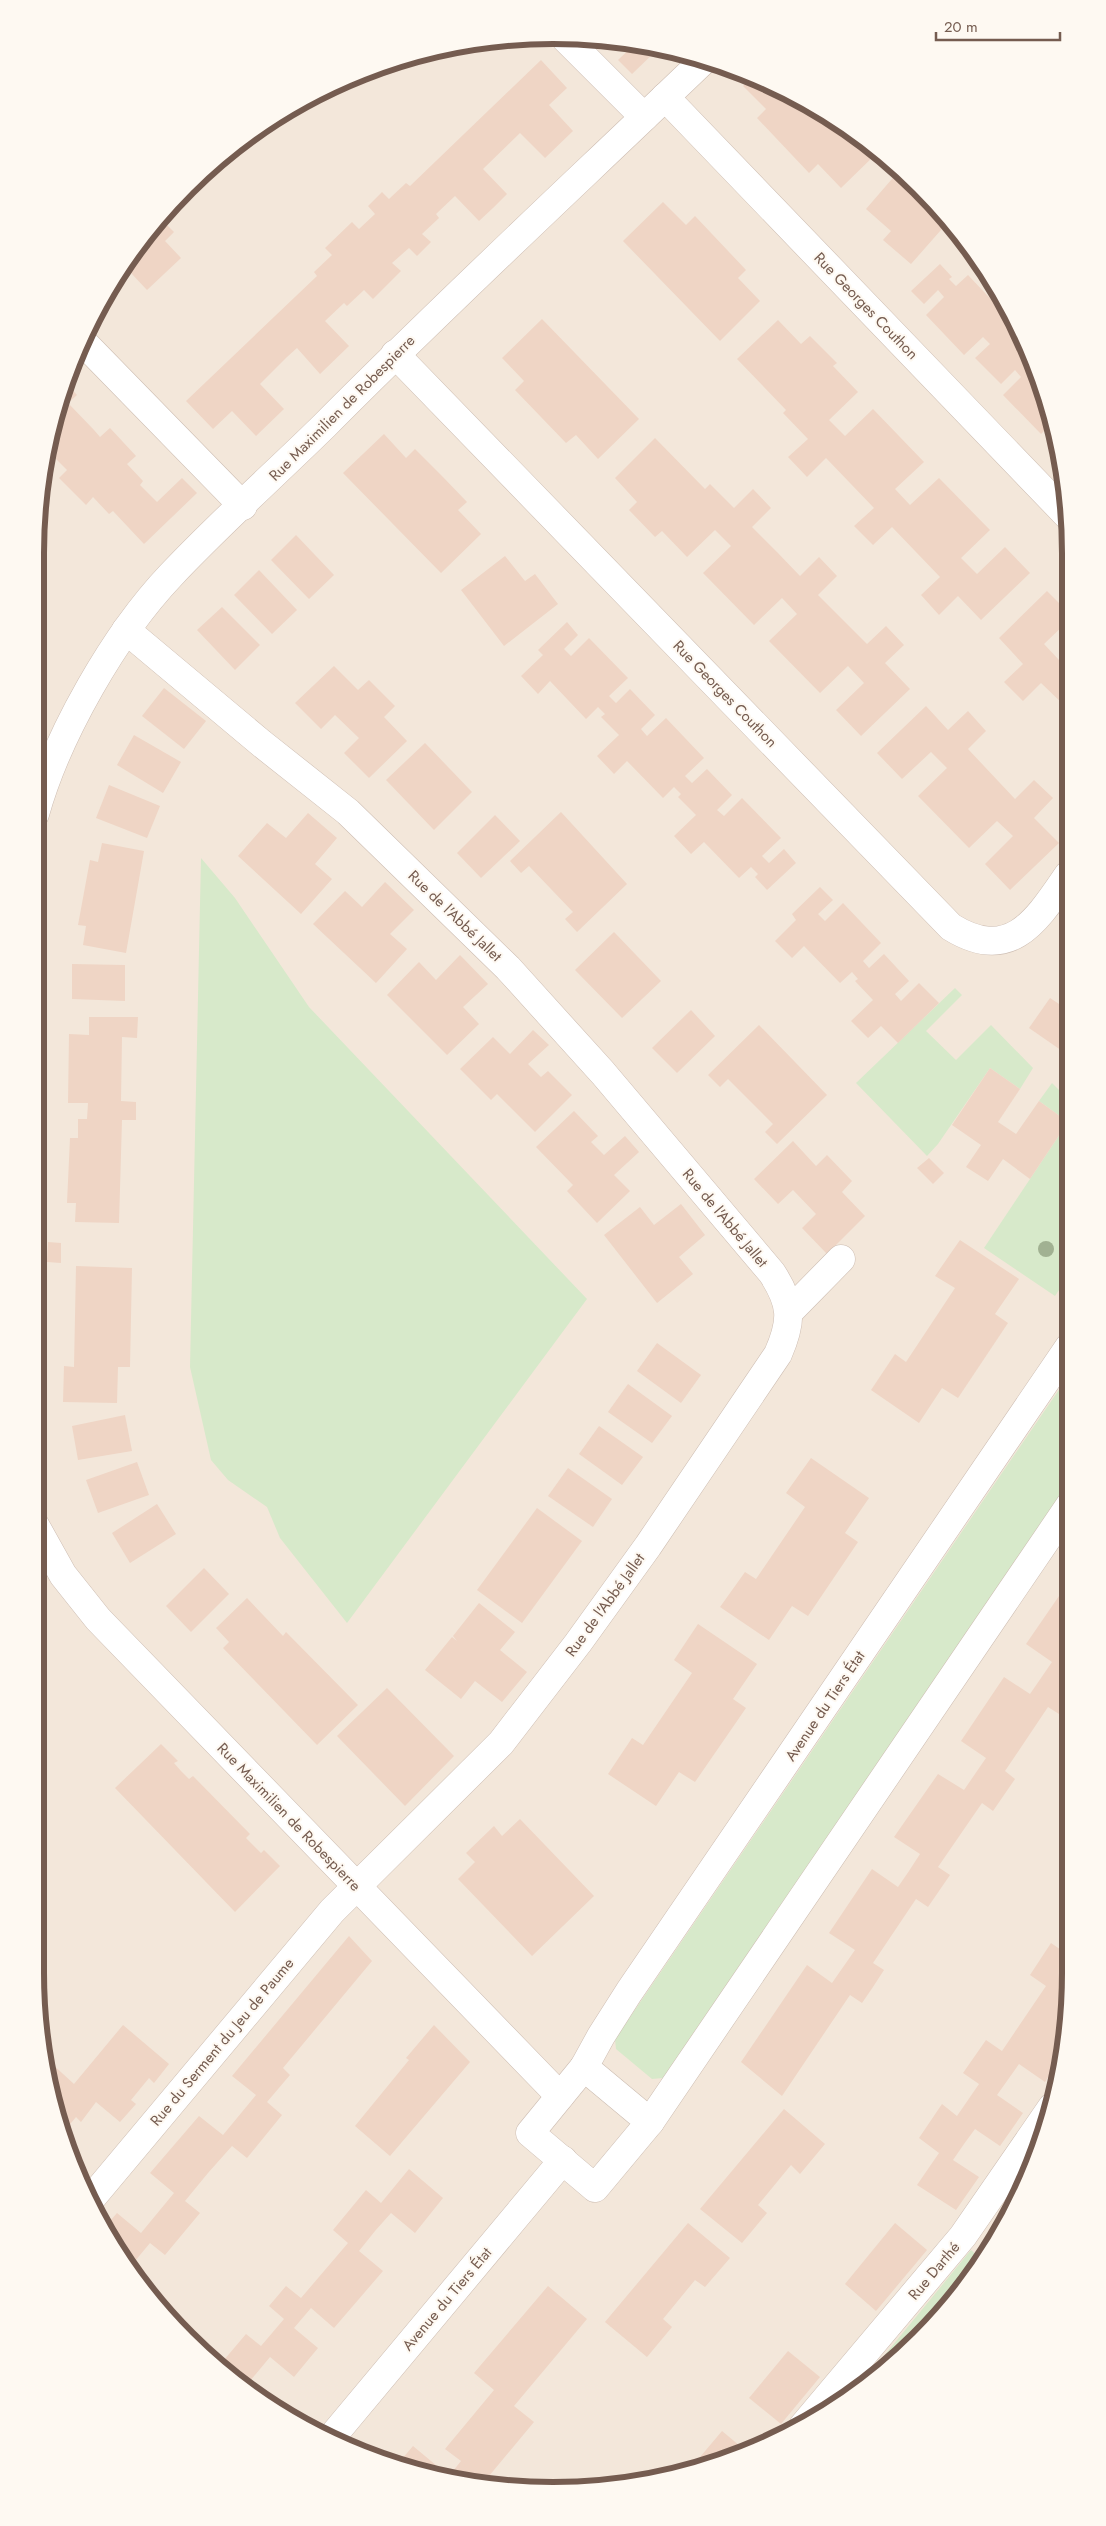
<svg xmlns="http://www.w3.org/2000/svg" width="1106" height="2526" viewBox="0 0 1106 2526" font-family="Jost,sans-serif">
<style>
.residential{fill:#f3e7da}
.green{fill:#d7e9ca}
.building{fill:#efd5c5}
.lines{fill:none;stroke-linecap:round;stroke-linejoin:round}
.minor-casing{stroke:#cdbdb2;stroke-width:29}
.minor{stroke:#fff;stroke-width:28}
.tree{fill:#a1b192}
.labels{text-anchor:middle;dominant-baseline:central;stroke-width:4;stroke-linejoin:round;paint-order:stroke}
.street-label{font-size:15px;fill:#755c50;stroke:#fef9f2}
.rim{fill:none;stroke:#755c50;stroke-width:6}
</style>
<rect width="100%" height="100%" fill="#fbf5ec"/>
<!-- residential -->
<path class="residential" d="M519 36 621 39 720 63 782 89 868 142 964 237 1031 355 1067 485 1071 1973 1061 2074 1043 2140 1002 2232 943 2314 869 2384 812 2422 720 2463 654 2481 553 2491 452 2481 386 2463 294 2422 212 2363 163 2314 104 2232 63 2140 45 2074 35 1973V553L45 452 63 386 105 294 164 211 238 142 324 88 419 53Z"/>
<!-- green -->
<g class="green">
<path d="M201 858 235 898 309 1007 587 1299 347 1623 280 1538 267 1507 228 1480 211 1460 190 1367Z"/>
<path d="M955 988 962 995 926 1031 956 1060 991 1025 1033 1068 1020 1089 990 1068 938 1144 927 1156 856 1083Z"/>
<path d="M1052 1083 1068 1099 1069 1275 1055 1296 984 1248 1068 1122 1039 1101Z"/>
<path d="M1069 1375 1070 1481 663 2078 652 2079 616 2049 615 2039Z"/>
<path d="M971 2250 982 2260 943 2314 869 2384 851 2396Z"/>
</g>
<!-- building -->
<g class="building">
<path d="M636 43 659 48 632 74 618 60Z"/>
<path d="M541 60 567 88 549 105 573 131 545 158 520 133 483 169 507 194 493 208 479 221 455 196 436 214 439 218 422 234 431 242 417 256 409 248 392 263 401 271 373 299 364 290 347 306 344 303 325 321 349 346 320 374 297 348 287 357 260 384 284 409 256 436 232 411 213 429 186 401 317 276 314 272 332 255 325 248 352 222 359 229 375 214 368 206 382 192 389 199 406 183 410 186Z"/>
<path d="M753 76 782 89 868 142 878 152 841 188 818 164 809 173 757 118 766 109 743 86Z"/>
<path d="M898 172 948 222 911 264 883 240 891 231 866 209Z"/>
<path d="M663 202 686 225 695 216 746 270 738 278 760 301 720 341 623 241Z"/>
<path d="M159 217 174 232 165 241 181 258 147 290 131 273 124 280 118 275Z"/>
<path d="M940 264 952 277 949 279 956 286 968 275 1003 312 1006 310 1018 332 1012 338 1029 356 1026 359 1033 366 1034 365 1050 425 1041 434 1003 395 1021 377 1015 370 1001 384 975 358 990 344 983 337 964 355 926 315 944 297 938 290 924 304 911 291Z"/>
<path d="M542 319 639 419 598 459 576 435 566 443 515 390 524 381 502 358Z"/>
<path d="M778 320 801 344 810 336 837 363 833 366 858 392 829 420 845 436 873 409 924 462 895 489 910 505 939 478 990 530 961 558 977 574 1005 547 1030 573 981 620 958 596 939 615 921 595 940 577 892 527 873 545 854 526 874 508 826 458 807 477 788 457 808 439 783 413 786 410 737 359Z"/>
<path d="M65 382 77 395 68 403 94 430 100 437 110 428 136 456 127 464 143 481 140 485 157 502 182 478 197 493 144 544 113 511 109 514 93 497 86 505 59 478 67 470 46 449Z"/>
<path d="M384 434 406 458 415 449 441 475 467 502 458 510 481 534 441 573 343 473Z"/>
<path d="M655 438 705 489 710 484 734 508 753 489 771 508 752 527 777 552 800 576 819 557 837 576 818 595 867 644 886 626 904 645 885 663 910 689 861 736 836 710 864 683 848 666 820 693 769 641 797 614 782 598 754 625 703 573 731 546 715 530 687 557 662 531 655 537 629 510 637 502 615 478Z"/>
<path d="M296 535 334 575 309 599 271 560Z"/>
<path d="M505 556 525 581 535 574 558 604 504 646 461 590Z"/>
<path d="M259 570 297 610 272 634 234 595Z"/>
<path d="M1047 591 1067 611V622L1044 644 1059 660 1067 653V704L1065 706 1041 683 1023 701 1004 682 1023 664 999 638Z"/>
<path d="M222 607 260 645 235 670 197 630Z"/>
<path d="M567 622 578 635 564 649 571 656 589 638 628 678 609 696 616 703 630 689 655 715 641 729 647 736 666 718 704 758 685 776 692 783 707 769 732 795 717 810 724 816 742 798 781 838 762 856 769 863 784 849 796 863 767 890 755 877 758 874 751 867 739 878 704 842 691 854 674 836 696 815 678 797 681 794 674 787 663 798 627 761 614 774 597 756 619 735 601 717 605 714 598 707 586 719 550 681 538 694 521 676 543 655 538 650Z"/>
<path d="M334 666 358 690 369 680 395 706 384 717 407 741 369 778 344 753 359 738 335 715 321 729 295 703Z"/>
<path d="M164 688 206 721 184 749 142 716Z"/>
<path d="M926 706 948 730 968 711 986 731 968 749 1015 799 1034 780 1053 798 1034 818 1059 843 1010 890 985 864 1013 836 997 821 969 848 918 796 947 768 931 752 902 779 877 753Z"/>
<path d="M134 735 181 762 163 793 117 765Z"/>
<path d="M425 743 472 792 434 830 386 780Z"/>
<path d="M109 785 160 806 147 838 96 818Z"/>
<path d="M561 812 627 884 577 932 565 919 573 912 529 866 521 873 510 861Z"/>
<path d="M308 813 337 838 315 864 332 879 301 914 238 856 267 823 286 838Z"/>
<path d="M495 815 520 841 481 878 457 853Z"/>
<path d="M102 843 144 851 126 953 83 945 86 926 78 925 90 860 98 862Z"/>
<path d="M385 882 414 910 390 934 407 949 376 983 313 924 345 891 362 907Z"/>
<path d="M820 887 833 900 818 914 825 921 843 903 881 943 863 961 869 968 884 954 909 981 895 994 901 1001 919 983 939 1003 898 1043 881 1026 868 1038 851 1021 873 1000 855 981 858 979 852 972 840 983 804 946 792 958 775 941 796 920 792 914Z"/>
<path d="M614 932 661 981 622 1018 575 970Z"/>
<path d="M460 955 488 984 463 1007 479 1024 447 1055 387 995 419 962 436 980Z"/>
<path d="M72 964 125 965V1001L72 999Z"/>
<path d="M1050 998 1068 1010V1055L1029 1028Z"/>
<path d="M691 1010 715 1036 677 1073 652 1048Z"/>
<path d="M89 1017H138L137 1038 122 1037 121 1101 136 1102V1120H122L119 1223 75 1222 76 1203H67L70 1138H78V1119H87L88 1103H68L69 1034 89 1035Z"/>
<path d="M759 1025 827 1095 777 1144 765 1132 773 1124 728 1079 720 1087 708 1075Z"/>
<path d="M533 1030 549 1045 528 1064 541 1077 548 1071 572 1095 535 1132 497 1094 491 1100 460 1069 493 1037 510 1054Z"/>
<path d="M990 1068 1020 1089 998 1122 1016 1134 1039 1101 1068 1122 1030 1179 1003 1159 988 1181 966 1167 981 1145 952 1125Z"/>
<path d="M574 1111 598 1136 591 1142 604 1155 625 1136 639 1152 614 1175 630 1191 597 1223 567 1191 573 1185 536 1147Z"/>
<path d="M793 1141 816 1166 827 1155 852 1181 842 1192 865 1216 827 1254 802 1228 816 1214 793 1190 778 1204 754 1179Z"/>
<path d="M929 1158 944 1173 933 1184 917 1168Z"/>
<path d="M681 1204 705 1235 679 1257 693 1274 657 1303 604 1235 640 1207 654 1225Z"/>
<path d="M960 1240 1019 1279 995 1314 1008 1323 958 1398 942 1388 919 1423 871 1390 895 1354 906 1362 955 1288 935 1276Z"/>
<path d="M48 1242 61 1243V1263L47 1262Z"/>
<path d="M76 1266 132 1268 130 1367H118L117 1403 63 1402 64 1366 74 1367Z"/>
<path d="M657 1343 701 1375 681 1403 637 1371Z"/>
<path d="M628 1384 672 1416 652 1443 608 1412Z"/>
<path d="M125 1415 132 1451 78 1460 72 1426Z"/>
<path d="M599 1426 643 1457 622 1485 579 1454Z"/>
<path d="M811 1458 869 1498 845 1533 858 1542 808 1616 792 1606 769 1640 720 1607 745 1572 756 1579 805 1507 786 1493Z"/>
<path d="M137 1462 149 1495 98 1513 86 1480Z"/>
<path d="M568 1468 612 1499 593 1527 548 1496Z"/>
<path d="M157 1504 176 1534 130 1563 112 1533Z"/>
<path d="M537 1508 582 1541 522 1623 477 1590Z"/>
<path d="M204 1568 229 1594 191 1632 166 1606Z"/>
<path d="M1070 1580V1698L1059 1714 1048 1707 1005 1771 1015 1779 993 1811 982 1803 938 1867 950 1875 928 1907 916 1899 873 1963 884 1970 873 1987 862 2003 850 1995 782 2096 741 2062 807 1965 832 1983 855 1950 829 1933 872 1869 898 1887 909 1871 920 1854 894 1837 938 1774 964 1790 986 1758 961 1741 1004 1677 1030 1694 1052 1662 1026 1644Z"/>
<path d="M247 1598 283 1636 286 1632 358 1705 317 1745 223 1648 229 1642 216 1628Z"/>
<path d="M479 1603 515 1632 500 1650 527 1672 502 1702 475 1681 461 1699 425 1670 452 1637 457 1641 453 1636Z"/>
<path d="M698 1624 757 1664 733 1699 746 1708 695 1782 679 1772 656 1806 608 1774 632 1738 643 1745 692 1673 674 1660Z"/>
<path d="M387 1688 454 1756 405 1806 337 1736Z"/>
<path d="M161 1744 178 1761 174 1763 181 1771 189 1779 193 1776 250 1834 246 1838 261 1853 264 1850 280 1866 235 1912 115 1788Z"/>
<path d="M35 1794 47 1826 35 1830Z"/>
<path d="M520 1819 594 1896 532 1956 458 1879 475 1862 466 1853 494 1826 502 1836Z"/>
<path d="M349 1936 372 1961 283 2068 290 2075 267 2102 282 2115 247 2158 232 2146 208 2173 185 2201 200 2213 165 2255 150 2243 130 2267 103 2229 117 2213 141 2233 174 2193 150 2173 199 2116 223 2135 256 2095 232 2076Z"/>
<path d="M1051 1943 1067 1954 1071 1949 1069 1990 1063 1999 1068 2003 1063 2054 1045 2082 1019 2064 997 2095 1023 2113 1000 2146 975 2129 964 2144 953 2160 979 2177 956 2210 917 2185 939 2153 919 2138 942 2104 957 2116 979 2084 963 2073 986 2040 1002 2051 1046 1986 1030 1975Z"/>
<path d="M123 2025 169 2064 154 2083 149 2078 131 2100 136 2104 120 2122 96 2102 81 2122 76 2117 61 2135 45 2071 51 2063 74 2084Z"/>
<path d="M434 2025 470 2062 390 2156 355 2126 409 2060 406 2058Z"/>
<path d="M784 2109 825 2144 800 2174 791 2165 758 2205 767 2213 742 2243 700 2209Z"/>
<path d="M409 2169 443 2198 415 2233 391 2213 375 2231 359 2251 383 2271 334 2328 311 2308 294 2328 318 2348 294 2377 270 2357 245 2387 218 2367 246 2334 261 2346 284 2319 269 2306 286 2286 301 2298 348 2243 333 2230 366 2190 381 2203Z"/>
<path d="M688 2223 730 2258 705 2287 695 2280 663 2319 672 2327 647 2357 605 2322Z"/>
<path d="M895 2223 927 2250 876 2311 845 2284Z"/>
<path d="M548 2286 587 2319 514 2406 534 2422 484 2482 488 2485 452 2481 396 2466 413 2446 449 2476 461 2461 445 2449 494 2390 474 2373Z"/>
<path d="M788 2351 820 2377 781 2424 749 2398Z"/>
<path d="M722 2431 746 2451 720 2463 701 2468 695 2463Z"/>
</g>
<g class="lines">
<defs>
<g id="minor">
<path d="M565 38 644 117"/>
<path d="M665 97 1067 515"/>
<path d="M83 342 243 506"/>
<path d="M395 354 951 927C1011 964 1037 920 1068 875"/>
<path d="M35 814C57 735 115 634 171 575 220 523 274 475 325 425 449 300 578 181 705 59"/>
<path d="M790 1311 841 1259"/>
<path d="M35 1525 63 1575 98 1619 560 2096"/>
<path d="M584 2067 601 2036 629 1992 1069 1347"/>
<path d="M584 2067 650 2122 595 2188 530 2133Z"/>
<path d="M650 2122 1070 1505"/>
<path d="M90 2200 332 1911 501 1743 578 1643 648 1546 778 1354C793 1320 792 1304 772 1273L603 1073 508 968 348 812 261 743 126 630"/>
<path d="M803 2426 963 2236 1052 2107"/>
<path d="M331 2438 563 2160"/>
</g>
</defs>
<!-- minor casing -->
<use href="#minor" class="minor-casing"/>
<!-- minor -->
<use href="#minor" class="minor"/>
</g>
<!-- trees -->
<circle class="tree" cx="1046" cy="1249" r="8"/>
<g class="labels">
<!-- street labels -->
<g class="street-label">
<text transform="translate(866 306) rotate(46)">Rue Georges Couthon</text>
<text transform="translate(342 408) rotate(-45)">Rue Maximilien de Robespierre</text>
<text transform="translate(725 694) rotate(46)">Rue Georges Couthon</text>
<text transform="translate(455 916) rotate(44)">Rue de l'Abbé Jallet</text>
<text transform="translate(725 1218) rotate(50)">Rue de l'Abbé Jallet</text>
<text transform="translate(605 1605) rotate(-54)">Rue de l'Abbé Jallet</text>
<text transform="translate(825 1706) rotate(-56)">Avenue du Tiers État</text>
<text transform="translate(289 1817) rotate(46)">Rue Maximilien de Robespierre</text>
<text transform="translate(222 2042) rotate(-50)">Rue du Serment du Jeu de Paume</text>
<text transform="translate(934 2271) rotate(-50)">Rue Darthé</text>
<text transform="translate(447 2299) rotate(-50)">Avenue du Tiers État</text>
</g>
</g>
<!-- crop -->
<path d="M0 0H1106V2526H0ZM553 44H553A509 509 0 0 1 1062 553V1973A509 509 0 0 1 553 2482H553A509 509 0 0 1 44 1973V553A509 509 0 0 1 553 44Z" fill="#fef9f2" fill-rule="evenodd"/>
<path class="rim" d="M553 44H553A509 509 0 0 1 1062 553V1973A509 509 0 0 1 553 2482H553A509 509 0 0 1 44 1973V553A509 509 0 0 1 553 44Z"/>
<!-- scale -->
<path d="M936 32v8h124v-8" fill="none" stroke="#755c50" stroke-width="2.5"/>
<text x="944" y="32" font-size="15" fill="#755c50" stroke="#fef9f2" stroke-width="4" paint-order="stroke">20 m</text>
</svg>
